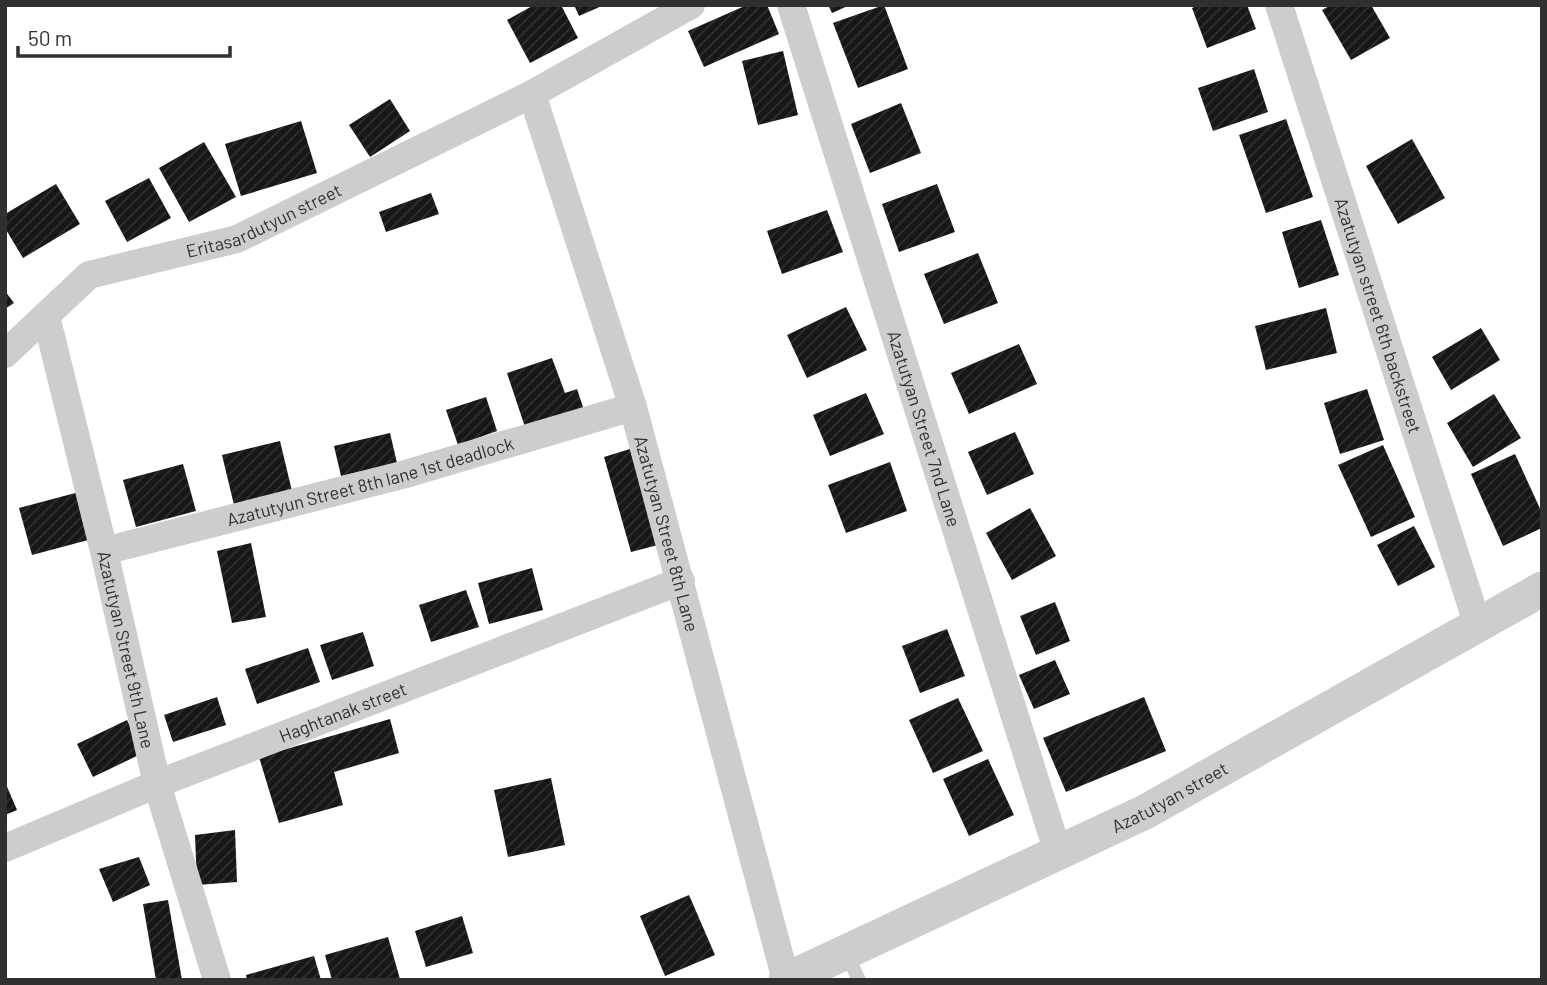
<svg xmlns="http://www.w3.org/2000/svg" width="1547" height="985" viewBox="0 0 1547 985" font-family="Barlow,sans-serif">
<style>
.building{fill:url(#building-hatch)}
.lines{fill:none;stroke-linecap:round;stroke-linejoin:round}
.service{stroke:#cdcdcd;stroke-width:14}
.minor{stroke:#cdcdcd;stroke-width:28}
.tertiary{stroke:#cdcdcd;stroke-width:35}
.labels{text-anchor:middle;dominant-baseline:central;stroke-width:7;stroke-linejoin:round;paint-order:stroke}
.street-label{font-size:18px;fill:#303030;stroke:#fff}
</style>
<defs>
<pattern id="building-hatch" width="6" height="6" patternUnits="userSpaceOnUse" patternTransform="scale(1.75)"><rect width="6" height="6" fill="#171717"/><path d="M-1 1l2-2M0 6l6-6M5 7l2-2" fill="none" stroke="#303030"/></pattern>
</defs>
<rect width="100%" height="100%" fill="#fff"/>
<!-- building -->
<g class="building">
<path d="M534 5H561L578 38 530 63 507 20Z"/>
<path d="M574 5H604L579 16Z"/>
<path d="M747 5H767L779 34 704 67 688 31Z"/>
<path d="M828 5H850L832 13Z"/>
<path d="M884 5 908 69 858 88 833 23Z"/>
<path d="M1199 5H1247L1256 29 1207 48 1192 8Z"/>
<path d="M1331 5H1371L1390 38 1351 60 1322 10Z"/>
<path d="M783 51 798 115 758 125 742 61Z"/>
<path d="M1254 69 1268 112 1213 131 1198 88Z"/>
<path d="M390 99 410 131 370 157 349 125Z"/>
<path d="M901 103 921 153 870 173 851 124Z"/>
<path d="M1286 119 1313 197 1266 213 1239 135Z"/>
<path d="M301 121 317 173 241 196 225 144Z"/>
<path d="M1412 139 1445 198 1398 224 1366 166Z"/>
<path d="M204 142 236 197 189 222 159 168Z"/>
<path d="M149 178 171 218 127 242 105 201Z"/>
<path d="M56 184 80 224 23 258 5 228V214Z"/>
<path d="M937 184 955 232 899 252 882 204Z"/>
<path d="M431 193 439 214 386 232 379 212Z"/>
<path d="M827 210 843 252 782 274 767 231Z"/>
<path d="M1321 220 1339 275 1299 288 1282 232Z"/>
<path d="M978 253 998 303 944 324 924 274Z"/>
<path d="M5 291 14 303 5 309Z"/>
<path d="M846 307 867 350 807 378 787 335Z"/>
<path d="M1326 308 1337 353 1266 370 1255 326Z"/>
<path d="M1481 328 1500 360 1451 390 1432 357Z"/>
<path d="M1019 344 1037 384 969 414 951 373Z"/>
<path d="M552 358 565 393 577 389 585 413 527 433 507 373Z"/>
<path d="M1367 389 1384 440 1340 454 1324 403Z"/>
<path d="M866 393 884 434 830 456 813 415Z"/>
<path d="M1494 394 1521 438 1473 467 1447 423Z"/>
<path d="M486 397 497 431 458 445 446 410Z"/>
<path d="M1015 432 1034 474 987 495 968 452Z"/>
<path d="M390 433 397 463 341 476 334 446Z"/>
<path d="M280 441 292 491 234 505 222 455Z"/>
<path d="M1383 445 1415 517 1371 537 1338 465Z"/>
<path d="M630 449 658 545 631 552 604 457Z"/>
<path d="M1515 454 1542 513V528L1503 546 1471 474Z"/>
<path d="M890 462 907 511 846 533 828 485Z"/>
<path d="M183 464 196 511 136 527 123 480Z"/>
<path d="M79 492 92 539 32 555 19 508Z"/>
<path d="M1030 508 1056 556 1012 580 986 533Z"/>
<path d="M1414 526 1435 567 1398 586 1377 545Z"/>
<path d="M251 543 266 617 232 623 217 551Z"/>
<path d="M532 568 543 610 489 624 478 583Z"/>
<path d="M466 590 479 627 431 642 419 605Z"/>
<path d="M1055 602 1070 641 1036 655 1020 616Z"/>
<path d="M947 629 965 676 920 693 902 646Z"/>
<path d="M363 632 374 666 332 680 320 645Z"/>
<path d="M308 648 320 682 257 704 245 669Z"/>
<path d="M1055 660 1070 694 1034 709 1019 675Z"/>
<path d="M217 697 226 725 173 742 164 715Z"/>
<path d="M1144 697 1166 751 1066 792 1043 738Z"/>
<path d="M958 698 983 751 933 773 909 720Z"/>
<path d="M390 719 399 753 334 772 343 805 279 823 259 757Z"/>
<path d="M127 720 143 753 93 777 77 744Z"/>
<path d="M988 759 1014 815 969 836 943 779Z"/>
<path d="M551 778 565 845 508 857 494 790Z"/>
<path d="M5 782 17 810 5 815Z"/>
<path d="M235 830 237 882 197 885 195 835Z"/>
<path d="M139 857 150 885 113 902 99 869Z"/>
<path d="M689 895 715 955 665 976 640 916Z"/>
<path d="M168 900 182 980H156L143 904Z"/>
<path d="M462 916 473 953 426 967 415 931Z"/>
<path d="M388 937 400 979 332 980 325 955Z"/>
<path d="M314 956 321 980H247L246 975Z"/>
</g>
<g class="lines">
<!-- service -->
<path class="service" d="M846 953 859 980"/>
<!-- minor -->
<g class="minor">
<path id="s1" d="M791 5 1058 853"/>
<path id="s2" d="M1279 5 1478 626"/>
<path id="s3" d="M532 94 633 407 786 980"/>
<path id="s4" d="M46 316 104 551 157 784 217 980"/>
<path id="s5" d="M5 354 89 275 237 239 532 94 691 5"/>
<path id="s6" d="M104 551 402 475 633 407"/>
<path id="s7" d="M5 848 157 784 681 581"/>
</g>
<!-- tertiary -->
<path class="tertiary" id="s8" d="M786 980 1145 812 1542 589"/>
</g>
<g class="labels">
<!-- street labels -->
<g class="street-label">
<text stroke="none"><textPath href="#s5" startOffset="299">Eritasardutyun street</textPath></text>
<text stroke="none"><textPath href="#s2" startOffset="326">Azatutyan street 6th backstreet</textPath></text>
<text stroke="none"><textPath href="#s1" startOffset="444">Azatutyan Street 7nd Lane</textPath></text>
<text stroke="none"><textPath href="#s6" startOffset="275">Azatutyun Street 8th lane 1st deadlock</textPath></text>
<text stroke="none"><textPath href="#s3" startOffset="460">Azatutyan Street 8th Lane</textPath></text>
<text stroke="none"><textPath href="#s4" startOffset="343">Azatutyan Street 9th Lane</textPath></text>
<text stroke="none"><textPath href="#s7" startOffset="364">Haghtanak street</textPath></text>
<text stroke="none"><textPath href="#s8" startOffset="425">Azatutyan street</textPath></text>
</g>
</g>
<!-- border -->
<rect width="1547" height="985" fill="none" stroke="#303030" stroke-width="14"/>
<!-- scale -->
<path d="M18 46v10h212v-10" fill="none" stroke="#303030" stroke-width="3.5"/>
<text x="28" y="46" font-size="21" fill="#303030" stroke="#ffffff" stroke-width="5" paint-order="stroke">50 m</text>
</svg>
